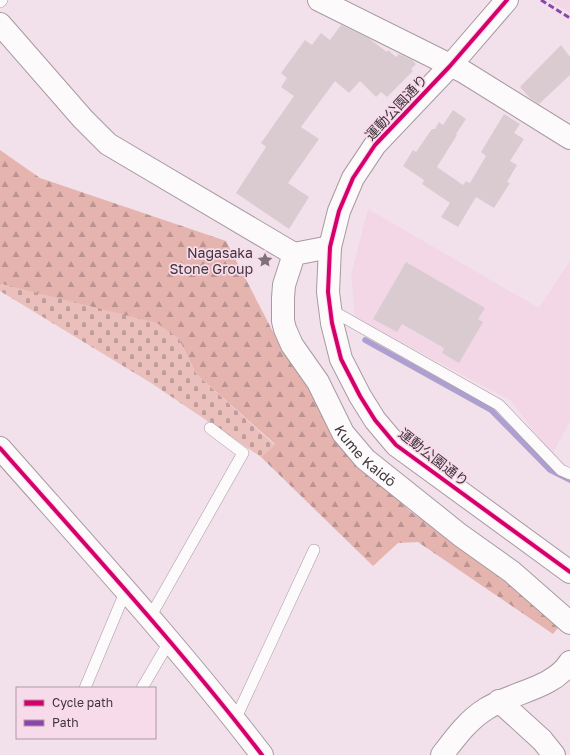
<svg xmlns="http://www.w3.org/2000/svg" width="570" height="755" viewBox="0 0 570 755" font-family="'Golos Text','Noto Sans JP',sans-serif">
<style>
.built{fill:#f3d7e7}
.forest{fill:url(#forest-firs)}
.cemetery{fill:url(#cemetery-stones)}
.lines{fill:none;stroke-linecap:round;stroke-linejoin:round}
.stream{stroke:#ad9fcf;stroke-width:5.5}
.building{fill:#d9cbd0}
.lane-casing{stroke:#a79aa1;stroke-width:12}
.street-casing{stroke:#a79aa1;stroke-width:24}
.secondary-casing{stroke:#a79aa1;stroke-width:24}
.lane{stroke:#fdfafc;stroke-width:11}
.street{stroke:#fdfafc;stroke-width:22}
.secondary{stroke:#fdfafc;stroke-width:22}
.quiet{stroke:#8e44ad;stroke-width:3;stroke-dasharray:6 3;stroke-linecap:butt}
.cycleway-casing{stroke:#f8dbeb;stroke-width:6}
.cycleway{stroke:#d6006c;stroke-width:4}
.labels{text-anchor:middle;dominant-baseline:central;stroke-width:3.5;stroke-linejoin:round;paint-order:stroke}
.street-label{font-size:14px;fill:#40353b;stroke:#f8dbeb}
.poi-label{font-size:14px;fill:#40353b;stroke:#f8dbeb;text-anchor:end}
</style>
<defs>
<pattern id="forest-firs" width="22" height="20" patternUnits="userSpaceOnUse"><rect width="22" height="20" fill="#e5b4af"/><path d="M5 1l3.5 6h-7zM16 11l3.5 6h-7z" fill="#bb9390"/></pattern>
<pattern id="cemetery-stones" width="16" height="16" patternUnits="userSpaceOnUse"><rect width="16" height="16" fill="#ebc0bc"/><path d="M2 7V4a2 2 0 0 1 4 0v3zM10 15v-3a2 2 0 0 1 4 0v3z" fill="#c09d9a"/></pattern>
</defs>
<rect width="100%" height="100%" fill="#f2e1ea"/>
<!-- built -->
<g class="built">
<path d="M549 0H570V13Z"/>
<path d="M368 209 539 308 570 261V421L552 455 510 400 355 318 351 275Z"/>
</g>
<!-- forest -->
<path class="forest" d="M0 150 40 178 226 241 272 330 310 387 342 449 411 512 506 577 561 624 553 634 418 542 398 543 373 566 261 457 275 444 196 374 179 339 2 284 0 286Z"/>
<!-- cemetery -->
<path class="cemetery" d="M2 284 157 323 179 339 196 374 275 445 261 457 151 383 0 291V286Z"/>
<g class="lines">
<!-- stream -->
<path class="stream" d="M365 340 491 410 550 470 570 480"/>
</g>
<!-- building -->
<g class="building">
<path d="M341 25 368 38 387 52 388 50 396 57 399 54 412 60 416 64 411 69 413 71 387 97 381 92 376 97 360 81 349 93 335 81 301 127 319 139 288 183 309 197 289 229 236 193 266 147 261 143 294 96 281 87 287 78 281 73 305 40 312 45 321 33 330 40Z"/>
<path d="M561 45 570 57V75L539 104 530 98 520 87Z"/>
<path d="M453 110 466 119 456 134 457 135 437 167 463 185 466 181 470 183 486 156 481 152 504 114 520 124 514 133 524 139 510 161 517 165 507 182 510 183 494 208 476 197 458 227 441 217 450 203 422 184 424 180 403 166 413 150 416 152 432 129H435L439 122 443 125Z"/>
<path d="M406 262 485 308 478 319 483 322 459 363 442 353 444 348 402 324 397 332 373 319Z"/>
</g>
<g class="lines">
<defs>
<g id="lane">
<path d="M0 2 2 0"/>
<path d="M331 310 499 405 561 470 570 474"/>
<path d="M149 619 243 453 210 428"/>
<path d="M85 688 126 590"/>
<path d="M142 688 169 642"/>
<path d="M235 720 314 550"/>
</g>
<g id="street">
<path d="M319 0 464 72 570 138"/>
<path d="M0 24 83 119 108 144 294 254"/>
<path id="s1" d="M330 247 294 254 284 285 283 298V321L285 329 292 345 318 382 343 433 365 459 460 535 512 572 570 623"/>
<path d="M0 448C89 549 180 648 262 755"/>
<path d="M499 701 542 740 554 755"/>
<path d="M442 755C455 738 468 720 486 709 512 692 553 689 570 662"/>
</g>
<path id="secondary" d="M507 0 450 66 375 145 353 178 339 211 330 247 328 292 332 323 341 359 360 396 375 420 396 445 570 572"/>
</defs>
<!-- lane casing -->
<use href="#lane" class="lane-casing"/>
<!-- street casing -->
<use href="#street" class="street-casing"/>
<!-- secondary casing -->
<use href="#secondary" class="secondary-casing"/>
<!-- lane -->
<use href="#lane" class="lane"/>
<!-- street -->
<use href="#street" class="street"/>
<!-- secondary -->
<use href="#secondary" class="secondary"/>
<!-- quiet -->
<path class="quiet" d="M541 0 570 18"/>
<defs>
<g id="cycleway">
<path d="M507 0 450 66 375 145 353 178 339 211 330 247 328 292 332 323 341 359 360 396 375 420 396 445 570 572"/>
<path d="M0 448C89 549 180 648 262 755"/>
</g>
</defs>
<!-- cycleway casing -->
<use href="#cycleway" class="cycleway-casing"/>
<!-- cycleway -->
<use href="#cycleway" class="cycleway"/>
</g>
<!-- icons -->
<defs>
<symbol id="sight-bare" viewBox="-9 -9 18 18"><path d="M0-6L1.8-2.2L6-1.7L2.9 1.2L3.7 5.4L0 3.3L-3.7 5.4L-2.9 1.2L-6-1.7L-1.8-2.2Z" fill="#7e7178" stroke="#f8dbeb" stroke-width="2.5" paint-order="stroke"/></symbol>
</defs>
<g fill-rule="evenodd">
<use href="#sight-bare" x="254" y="249" width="22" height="22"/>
</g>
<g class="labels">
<!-- street labels -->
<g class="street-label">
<text transform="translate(396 107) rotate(-47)">運動公園通り</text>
<text stroke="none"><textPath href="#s1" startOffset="265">Kume Kaidō</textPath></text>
<text transform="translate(434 457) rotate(38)">運動公園通り</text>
</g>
<!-- poi labels -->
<g class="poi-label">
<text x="253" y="252">Nagasaka<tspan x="253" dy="16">Stone Group</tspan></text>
</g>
</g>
<!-- legend -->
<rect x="16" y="687" width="140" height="52" fill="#f8dbeb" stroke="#ae99a5"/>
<rect x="24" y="700" width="20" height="6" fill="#d6006c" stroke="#ae99a5"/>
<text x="52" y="707" font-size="12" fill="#40353b">Cycle path</text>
<rect x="24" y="720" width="20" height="6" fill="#8e44ad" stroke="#ae99a5"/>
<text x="52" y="727" font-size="12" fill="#40353b">Path</text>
</svg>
